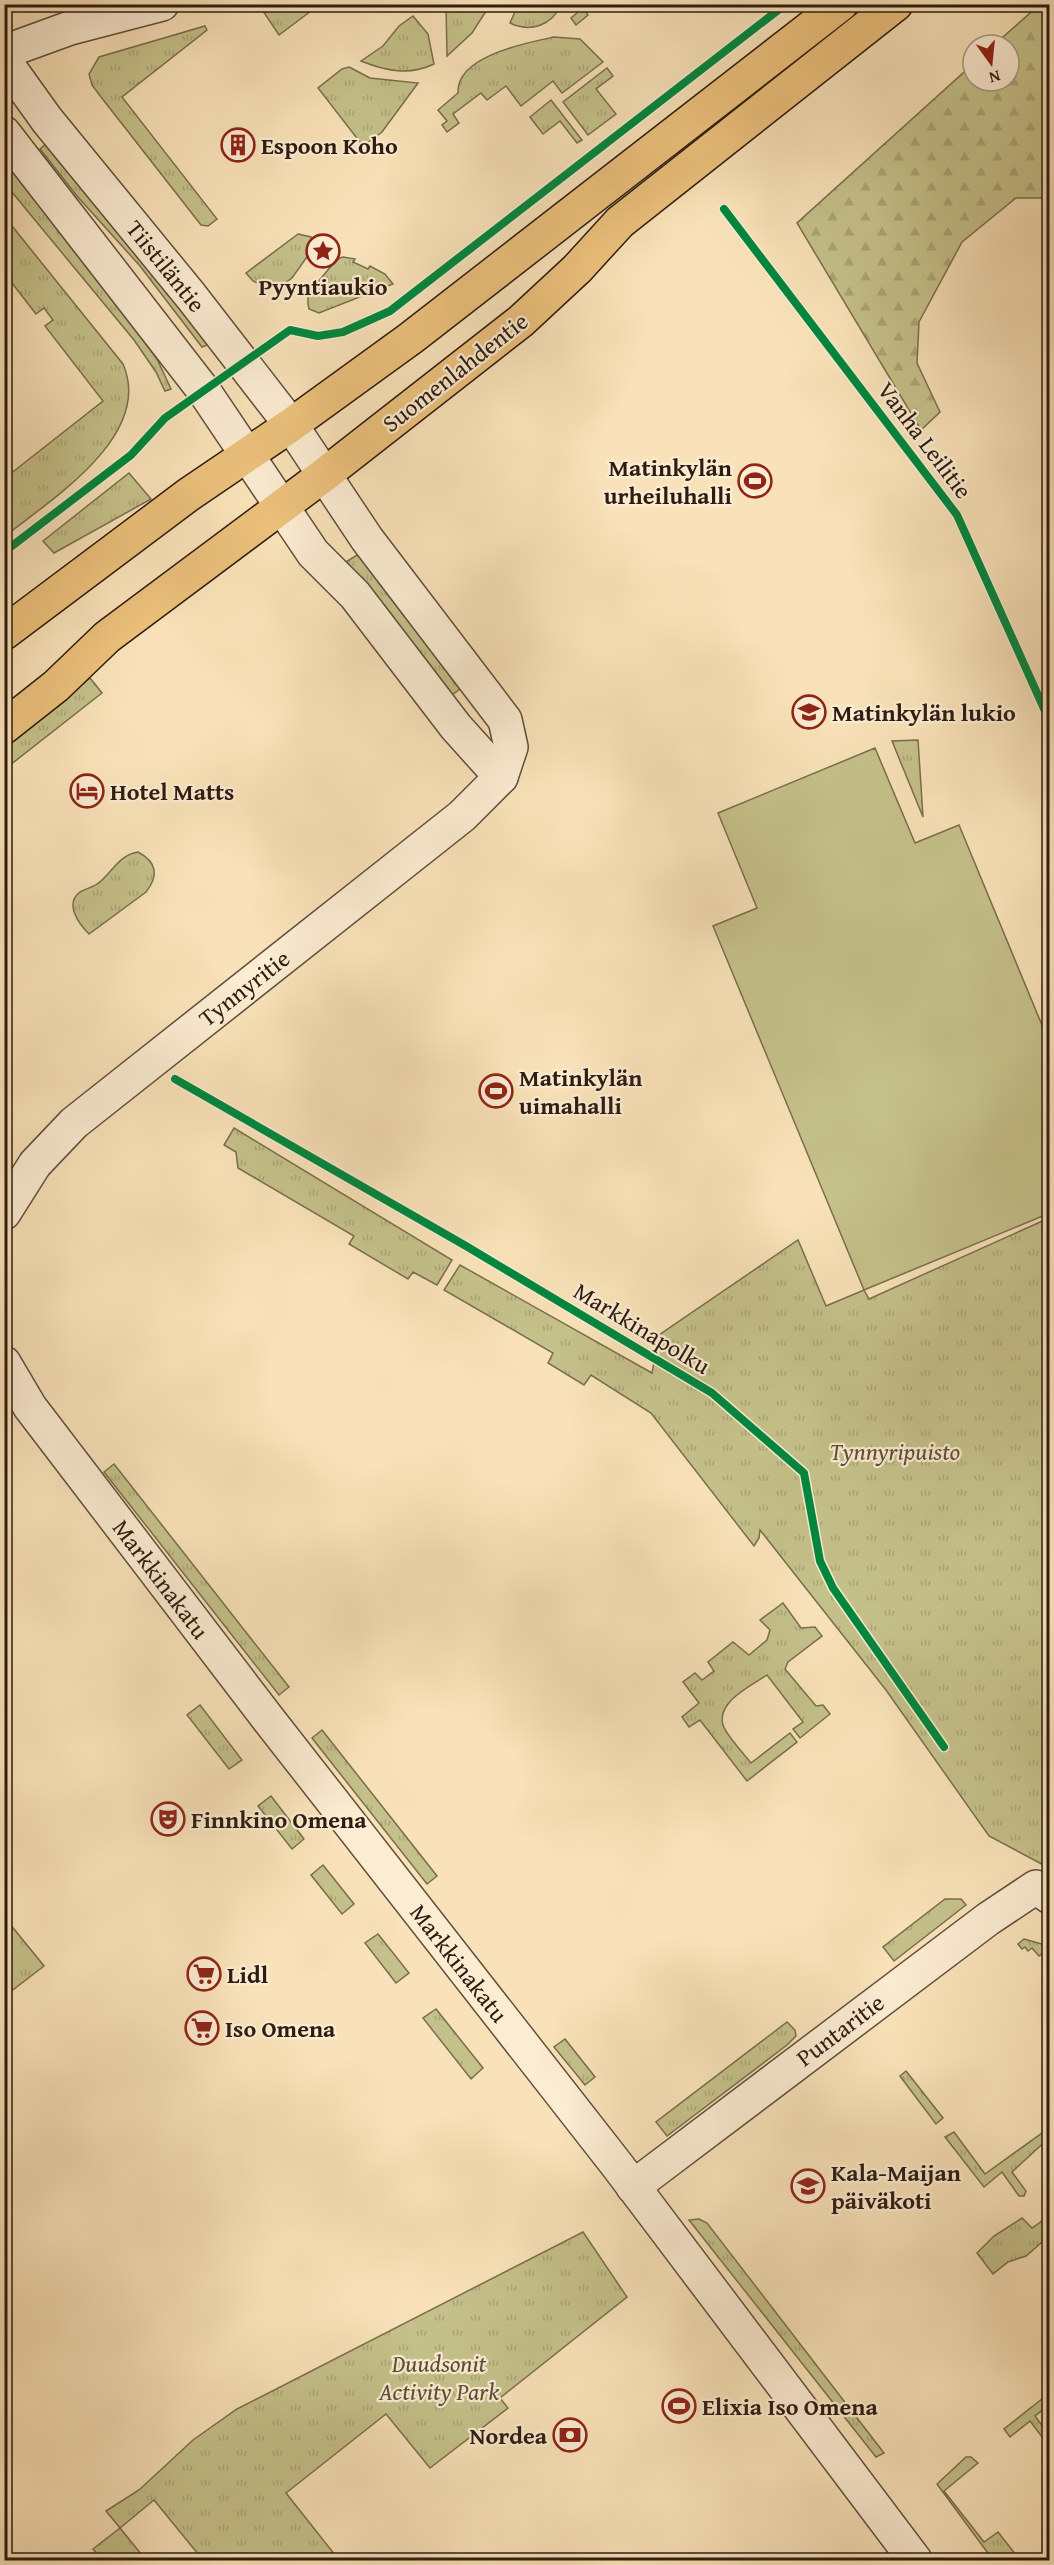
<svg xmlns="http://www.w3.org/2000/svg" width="1054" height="2565" viewBox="0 0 1054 2565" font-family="'Gentium Book Plus',serif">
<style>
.grass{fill:url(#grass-tufts);stroke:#796e4e;stroke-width:1.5}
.forest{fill:url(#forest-firs);stroke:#796e4e;stroke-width:1.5}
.pitch{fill:#c5c18a;stroke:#796e4e;stroke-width:1.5}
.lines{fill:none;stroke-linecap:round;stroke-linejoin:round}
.minor-casing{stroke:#604e3b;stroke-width:36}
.major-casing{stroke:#2d1c11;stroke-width:36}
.minor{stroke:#fbecd2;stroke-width:33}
.major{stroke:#ecc17c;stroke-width:33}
.cycleway-casing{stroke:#fbecd2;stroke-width:11}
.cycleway{stroke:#00873e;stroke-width:8}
.labels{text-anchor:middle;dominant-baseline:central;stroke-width:4.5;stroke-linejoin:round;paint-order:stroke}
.poi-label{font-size:24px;font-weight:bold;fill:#2d1c11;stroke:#fbecd2;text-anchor:start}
.street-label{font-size:24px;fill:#2d1c11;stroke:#fbecd2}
.park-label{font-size:24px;font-style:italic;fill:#5b4e35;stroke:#fbecd2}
</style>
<defs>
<pattern id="grass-tufts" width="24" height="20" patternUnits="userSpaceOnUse" patternTransform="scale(1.5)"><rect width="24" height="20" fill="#c5c18a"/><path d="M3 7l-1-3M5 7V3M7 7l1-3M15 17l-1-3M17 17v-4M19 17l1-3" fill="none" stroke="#aaa576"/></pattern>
<pattern id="forest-firs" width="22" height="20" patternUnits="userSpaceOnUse" patternTransform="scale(1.5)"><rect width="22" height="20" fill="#c5c18a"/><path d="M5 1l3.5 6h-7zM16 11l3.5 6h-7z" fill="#aaa576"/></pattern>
</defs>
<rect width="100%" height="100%" fill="#f9e2b9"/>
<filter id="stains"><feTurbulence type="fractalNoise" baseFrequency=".00333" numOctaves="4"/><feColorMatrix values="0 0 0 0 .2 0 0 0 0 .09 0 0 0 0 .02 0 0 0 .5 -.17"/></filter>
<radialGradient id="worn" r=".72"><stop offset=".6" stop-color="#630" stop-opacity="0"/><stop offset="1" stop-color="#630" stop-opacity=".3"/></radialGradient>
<!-- grass -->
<g class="grass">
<path d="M267 5V4L319 5 279 35 261 8Z"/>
<path d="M446 5H490L472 33 447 56Z"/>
<path d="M518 5V4L561 5C552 25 531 33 510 23Z"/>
<path d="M573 5H587L583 8 588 15 576 25 571 18 578 12Z"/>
<path d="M413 16 428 34 434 64C409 76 386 71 361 61L383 46 399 26Z"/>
<path d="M205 26 207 30 122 97 217 219 208 226 201 225 101 97 92 85 89 74 99 57Z"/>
<path d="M554 37 580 39 603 62 562 93 553 81 521 106 506 86 487 100 481 93 453 114 459 123 447 132 442 125 447 121 438 110 458 93C456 56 526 43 554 37Z"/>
<path d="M349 67 370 78 418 83 382 132 363 146 318 88 342 69Z"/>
<path d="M607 68 613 76 596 89 616 114 588 135 563 102Z"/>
<path d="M551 100 582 140 577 143 560 121 543 134 530 117Z"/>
<path d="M47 143 210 344 202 347 140 266 77 196 40 149Z"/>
<path d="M15 163 157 359 171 389 165 391 156 372 134 340 11 191 10 168Z"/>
<path d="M4 216 123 364C154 435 52 499 5 536V478L103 401 45 326 53 320 44 308 36 314 5 274Z"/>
<path d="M298 234 311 237 314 247 292 278 282 285 268 288 253 281 246 273Z"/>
<path d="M343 257 355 259 353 262 368 269 370 266 385 274 393 284 319 313 309 309 308 304V294L337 259Z"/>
<path d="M129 473 151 499 54 553 43 541Z"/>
<path d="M360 553 461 688 452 695 447 692 346 562Z"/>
<path d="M90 678 102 693 5 769V745Z"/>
<path d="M918 740 923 817 892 741Z"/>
<path d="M138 852C157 862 159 876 146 892L89 934C79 924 64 904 80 892 87 888 95 887 101 881 114 869 120 855 138 852Z"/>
<path d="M234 1128 452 1260 437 1285 413 1272 408 1279 349 1244 354 1236 238 1168 236 1152 224 1145Z"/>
<path d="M1049 1218V1868L989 1836 886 1690 760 1530 759 1538 754 1546 651 1413 591 1375 584 1385 548 1363 553 1353 444 1290 460 1265 652 1373 659 1335 798 1240 826 1306 864 1290 869 1299Z"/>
<path d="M114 1464 289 1687 279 1695 104 1472Z"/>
<path d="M783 1603 801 1628 815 1627 822 1636 788 1662 785 1669 816 1706 823 1705 830 1714 800 1738 793 1729 803 1722 767 1675C752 1685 716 1702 723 1725 726 1735 744 1754 751 1763L790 1733 797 1742 747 1781 700 1720 689 1727 682 1717 699 1703 683 1682 695 1673 702 1680 714 1671 708 1662 733 1642 749 1655 767 1640 770 1630 760 1620Z"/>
<path d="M200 1705 242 1760 229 1769 187 1715Z"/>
<path d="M322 1730 437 1876 427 1884 312 1738Z"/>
<path d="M271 1796 304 1839 292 1849 258 1806Z"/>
<path d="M323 1865 354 1904 342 1914 311 1875Z"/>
<path d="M945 1899H961L966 1905 894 1961 883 1947Z"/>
<path d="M5 1918 44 1966 5 1996 4 1919Z"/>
<path d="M378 1934 409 1973 396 1983 365 1943Z"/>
<path d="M1024 1939 1049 1946V1948L1039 1956 1032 1948 1028 1951 1025 1947 1022 1949 1018 1944Z"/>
<path d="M436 2009 483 2068 471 2079 423 2018Z"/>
<path d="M787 2022 795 2030 796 2036 787 2045 667 2136 656 2122Z"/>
<path d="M565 2039 595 2077 585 2085 554 2047Z"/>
<path d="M906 2071 943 2118 936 2124 900 2076Z"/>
<path d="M1049 2128V2138L1012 2172 1026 2191 1024 2196H1019L1002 2172 984 2187 945 2137 954 2132 985 2174Z"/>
<path d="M1049 2216V2236L1026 2256 1008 2262 993 2274 977 2253 994 2236 1022 2218 1032 2228Z"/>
<path d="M699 2219 707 2223 884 2453 876 2457 689 2220Z"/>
<path d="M583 2232 627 2297 500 2398 508 2408 430 2468 386 2414 286 2493 339 2560H203L154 2500 120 2528 146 2560H102L93 2549 120 2528 106 2511 139 2490 193 2440 237 2409Z"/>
<path d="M1047 2395 1049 2405 1035 2416 1049 2435V2446L1030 2421 1010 2437 1004 2429Z"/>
<path d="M966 2457H971L978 2463 944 2491 984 2542 998 2532 1020 2560H993L937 2484Z"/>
</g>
<!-- forest -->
<path class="forest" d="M1039 5H1049V198H1016L962 242 919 322 917 363 940 412 921 430 797 223 973 64V81H1009V45H994Z"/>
<!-- pitch -->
<path class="pitch" d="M875 748 915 843 959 825 1049 1042 1050 1213 864 1290 713 926 757 908 718 813Z"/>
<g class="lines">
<defs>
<g id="minor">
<path d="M4 52 70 28 162 4"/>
<path d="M4 60 47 120 191 296 291 425 367 539 505 720 511 747 501 777 462 816 74 1123 35 1164 4 1213"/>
<path d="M4 133 204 391 313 553 355 595 456 727 501 777"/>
<path d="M4 1363 30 1407 269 1720 617 2165 915 2560"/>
<path d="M633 2187 988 1919 1036 1887 1050 1897"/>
</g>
<g id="major">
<path d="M4 633 188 495 291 425 411 338 841 4"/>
<path d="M4 727 56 686 107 637 324 475 521 321 577 269 620 222 896 4"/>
</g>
</defs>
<!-- minor casing -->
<use href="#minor" class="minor-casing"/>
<!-- major casing -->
<use href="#major" class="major-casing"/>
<!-- minor -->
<use href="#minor" class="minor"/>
<!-- major -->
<use href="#major" class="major"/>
<defs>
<g id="cycleway">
<path d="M724 209 957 515 1050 722"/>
<path d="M4 552 131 455 165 418 290 330 318 336 343 332 390 311 786 4"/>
<path d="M175 1079 466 1246 712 1393 804 1473 820 1561 833 1588 944 1747"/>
</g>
</defs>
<!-- cycleway casing -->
<use href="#cycleway" class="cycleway-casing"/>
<!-- cycleway -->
<use href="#cycleway" class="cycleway"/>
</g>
<!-- icons -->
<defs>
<symbol id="building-ring" viewBox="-11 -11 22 22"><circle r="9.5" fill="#fbecd2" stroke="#8f2418" stroke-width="1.5"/><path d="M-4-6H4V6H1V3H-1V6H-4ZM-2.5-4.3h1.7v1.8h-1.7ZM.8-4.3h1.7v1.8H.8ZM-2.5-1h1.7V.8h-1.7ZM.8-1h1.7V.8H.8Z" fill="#8f2418"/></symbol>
<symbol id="sight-ring" viewBox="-11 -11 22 22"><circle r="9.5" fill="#fbecd2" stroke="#8f2418" stroke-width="1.5"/><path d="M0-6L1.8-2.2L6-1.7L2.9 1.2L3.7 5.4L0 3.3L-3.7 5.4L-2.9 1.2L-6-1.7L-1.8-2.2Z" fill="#8f2418"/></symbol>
<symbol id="stadium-ring" viewBox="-11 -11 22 22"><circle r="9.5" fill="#fbecd2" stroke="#8f2418" stroke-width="1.5"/><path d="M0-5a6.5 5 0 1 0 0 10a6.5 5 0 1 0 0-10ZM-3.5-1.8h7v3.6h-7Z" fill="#8f2418"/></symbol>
<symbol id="school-ring" viewBox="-11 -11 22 22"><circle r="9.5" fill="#fbecd2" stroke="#8f2418" stroke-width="1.5"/><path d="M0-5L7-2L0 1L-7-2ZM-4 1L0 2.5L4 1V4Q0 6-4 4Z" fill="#8f2418"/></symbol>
<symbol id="hotel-ring" viewBox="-11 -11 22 22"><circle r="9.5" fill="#fbecd2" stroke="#8f2418" stroke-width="1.5"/><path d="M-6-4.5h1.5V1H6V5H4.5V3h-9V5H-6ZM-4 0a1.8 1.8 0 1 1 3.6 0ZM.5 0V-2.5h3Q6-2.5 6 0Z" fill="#8f2418"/></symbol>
<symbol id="theatre-ring" viewBox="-11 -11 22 22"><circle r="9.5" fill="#fbecd2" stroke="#8f2418" stroke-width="1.5"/><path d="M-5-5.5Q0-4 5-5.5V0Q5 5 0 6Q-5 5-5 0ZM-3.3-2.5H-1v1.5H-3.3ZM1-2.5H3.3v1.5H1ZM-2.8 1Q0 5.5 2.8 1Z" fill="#8f2418"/></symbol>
<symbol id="supermarket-ring" viewBox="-11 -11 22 22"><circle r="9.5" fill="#fbecd2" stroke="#8f2418" stroke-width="1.5"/><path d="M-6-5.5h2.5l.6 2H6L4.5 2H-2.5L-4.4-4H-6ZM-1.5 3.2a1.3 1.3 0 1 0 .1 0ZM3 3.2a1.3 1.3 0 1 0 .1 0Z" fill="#8f2418"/></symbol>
<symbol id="bank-ring" viewBox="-11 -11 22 22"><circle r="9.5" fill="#fbecd2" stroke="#8f2418" stroke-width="1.5"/><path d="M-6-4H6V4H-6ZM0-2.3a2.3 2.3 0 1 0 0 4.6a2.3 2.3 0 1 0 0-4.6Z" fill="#8f2418"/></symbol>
</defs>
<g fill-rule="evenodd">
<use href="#building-ring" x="219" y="126" width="38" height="38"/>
<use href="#sight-ring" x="304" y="232" width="38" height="38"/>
<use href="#stadium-ring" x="736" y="462" width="38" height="38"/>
<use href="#school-ring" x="790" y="693" width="38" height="38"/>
<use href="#hotel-ring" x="68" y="772" width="38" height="38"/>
<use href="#stadium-ring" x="477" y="1072" width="38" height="38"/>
<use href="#theatre-ring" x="149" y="1800" width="38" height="38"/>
<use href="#supermarket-ring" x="185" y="1955" width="38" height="38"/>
<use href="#supermarket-ring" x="183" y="2009" width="38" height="38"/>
<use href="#school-ring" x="789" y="2167" width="38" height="38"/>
<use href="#stadium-ring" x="660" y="2387" width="38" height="38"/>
<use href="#bank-ring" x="551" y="2416" width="38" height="38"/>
</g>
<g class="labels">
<!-- poi labels -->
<g class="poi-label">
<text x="261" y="145">Espoon Koho</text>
<text x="323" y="286" text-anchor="middle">Pyyntiaukio</text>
<text x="732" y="467" text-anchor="end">Matinkylän<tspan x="732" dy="28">urheiluhalli</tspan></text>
<text x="832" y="712">Matinkylän lukio</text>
<text x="110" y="791">Hotel Matts</text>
<text x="519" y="1077">Matinkylän<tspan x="519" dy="28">uimahalli</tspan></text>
<text x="191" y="1819">Finnkino Omena</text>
<text x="227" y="1974">Lidl</text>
<text x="225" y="2028">Iso Omena</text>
<text x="831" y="2172">Kala-Maijan<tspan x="831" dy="28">päiväkoti</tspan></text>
<text x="702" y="2406">Elixia Iso Omena</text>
<text x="547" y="2435" text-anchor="end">Nordea</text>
</g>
<!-- street labels -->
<g class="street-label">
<text transform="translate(166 266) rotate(51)">Tiistiläntie</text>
<text transform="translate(455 372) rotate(-38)">Suomenlahdentie</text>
<text transform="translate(925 440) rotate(53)">Vanha Leilitie</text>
<text transform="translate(244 988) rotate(-38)">Tynnyritie</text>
<text transform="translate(642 1328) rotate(31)">Markkinapolku</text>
<text transform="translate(161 1579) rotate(53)">Markkinakatu</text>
<text transform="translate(459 1963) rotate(52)">Markkinakatu</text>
<text transform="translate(840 2030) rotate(-37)">Puntaritie</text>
</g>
<!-- park labels -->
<g class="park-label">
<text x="895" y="1451">Tynnyripuisto</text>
<text x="439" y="2363">Duudsonit<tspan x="439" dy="28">Activity Park</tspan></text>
</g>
</g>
<!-- margin -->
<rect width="1054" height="2565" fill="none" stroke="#f9e2b9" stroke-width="24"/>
<rect x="6" y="6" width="1042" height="2553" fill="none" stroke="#2d1c11" stroke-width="3"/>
<rect x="12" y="12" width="1030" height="2541" fill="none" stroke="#2d1c11" stroke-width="1.5"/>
<!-- north arrow -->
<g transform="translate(991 63) rotate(165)"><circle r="28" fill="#fbecd2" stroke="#a99985" stroke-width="1.5"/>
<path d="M0-4.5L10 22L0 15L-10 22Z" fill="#8f2418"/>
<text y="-9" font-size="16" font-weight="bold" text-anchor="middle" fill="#2d1c11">N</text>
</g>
<rect width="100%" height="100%" filter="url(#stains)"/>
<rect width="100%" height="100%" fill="url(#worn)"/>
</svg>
